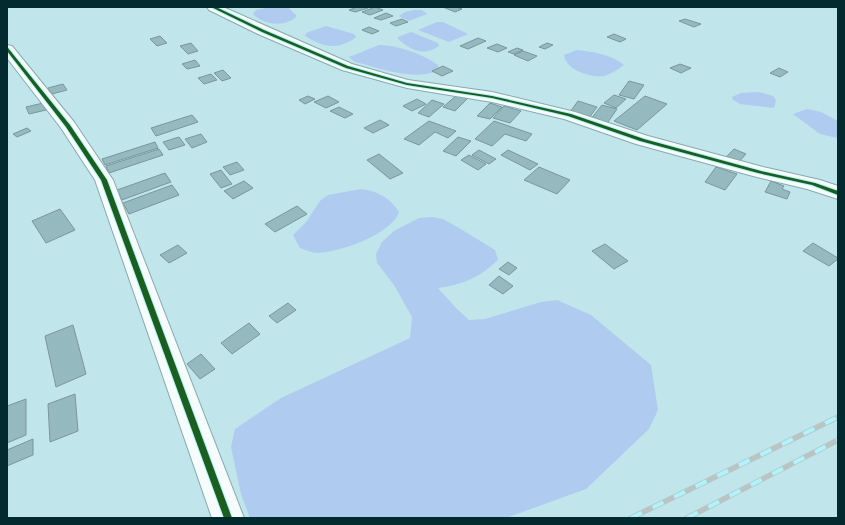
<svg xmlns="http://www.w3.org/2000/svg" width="845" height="525" viewBox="0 0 845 525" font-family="'Asap Condensed',sans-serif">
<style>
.water{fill:#afcbf0}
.building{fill:#94babf;stroke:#79979b}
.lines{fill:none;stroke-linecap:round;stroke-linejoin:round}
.minor-casing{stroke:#87aaae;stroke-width:2}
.minor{fill:#f6fbfc;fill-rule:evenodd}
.rail-casing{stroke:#b9c4c5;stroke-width:5.5}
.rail{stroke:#aff3fb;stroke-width:4;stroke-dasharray:12;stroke-linecap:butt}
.cycleway-casing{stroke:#aff3fb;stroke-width:2}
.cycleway{fill:#1b5e20;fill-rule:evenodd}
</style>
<rect width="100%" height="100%" fill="#c0e5ea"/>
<!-- water -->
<g class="water">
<path d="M288 7 297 16C285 28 264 25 253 14L256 10 270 7Z"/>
<path d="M414 10H422L427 14 409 21 399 16 405 12Z"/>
<path d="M437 22H443L468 34 449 42 418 30Z"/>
<path d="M326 26 354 34 356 37C338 51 323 47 305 36L306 33Z"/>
<path d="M411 32 438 43 439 46C423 57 411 50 398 39V37Z"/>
<path d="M379 45C397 45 423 54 438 65L439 70C414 82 380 68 355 62L349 57Z"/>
<path d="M577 50C594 52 610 54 624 65 618 70 610 74 604 76 590 78 566 70 564 55Z"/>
<path d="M759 92 773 96 776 100 774 108 740 104 733 100 732 97 741 93Z"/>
<path d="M807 109 821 112 838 121V138L820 134 793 114Z"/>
<path d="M361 189C378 191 390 198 399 212 392 234 340 252 318 253 312 253 306 250 300 248L293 235 307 221 320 201 328 195Z"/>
<path d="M432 217 443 219 459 228 495 250 498 260C478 278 465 284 438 288L456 308 469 320 485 319 541 302 557 300 591 315 651 365 658 410 649 429 586 489 506 518H250L241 494 231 447 235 429 281 398 410 338 412 317 394 285 377 263 376 254 382 242 394 231 419 218Z"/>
</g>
<!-- building -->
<g class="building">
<path d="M357 7H367L368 8 355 12 349 10Z"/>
<path d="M375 7 383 10 370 15 362 12Z"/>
<path d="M443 7H456L462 9 455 12Z"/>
<path d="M386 13 393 16 381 20 374 18Z"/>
<path d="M402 19 408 22 396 26 390 23Z"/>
<path d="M685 19 701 24 694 27 679 21Z"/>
<path d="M369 27 379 31 372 34 362 30Z"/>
<path d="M614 34 626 39 620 42 607 37Z"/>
<path d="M160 36 167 43 157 46 150 39Z"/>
<path d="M478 38 486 41 468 49 460 46Z"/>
<path d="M191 43 198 51 188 54 180 46Z"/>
<path d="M547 43 553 45 545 49 539 47Z"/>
<path d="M497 44 507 48 498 52 487 48Z"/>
<path d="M517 48 523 50 514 54 508 52Z"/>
<path d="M523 51 537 56 528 61 514 55Z"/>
<path d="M195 60 200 66 187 69 182 64Z"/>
<path d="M680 64 691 68 681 73 670 68Z"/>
<path d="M443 66 453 71 442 76 432 71Z"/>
<path d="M779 68 788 72 780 77 770 73Z"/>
<path d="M223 70 231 78 222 81 214 73Z"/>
<path d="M211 74 217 80 204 84 198 78Z"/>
<path d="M629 81 644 85 634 99 619 95Z"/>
<path d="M63 84 67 90 52 94 48 88Z"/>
<path d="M457 95 468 98 455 111 443 107Z"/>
<path d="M614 95 626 99 616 108 604 103Z"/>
<path d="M308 96 315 99 305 104 299 100Z"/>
<path d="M328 96 339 102 326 108 314 102Z"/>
<path d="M645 96 667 104 637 130 614 121Z"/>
<path d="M417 99 426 104 412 111 403 106Z"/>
<path d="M432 100 444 104 429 117 418 113Z"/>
<path d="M578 101 597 107 589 118 570 112Z"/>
<path d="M43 103 46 110 29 114 26 107Z"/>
<path d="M490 103 502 107 490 119 477 116Z"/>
<path d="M602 105 617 109 606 125 590 120Z"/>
<path d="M504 106 521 111 510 123 493 118Z"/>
<path d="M339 107 353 114 345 118 330 111Z"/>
<path d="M192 115 198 122 156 136 151 128Z"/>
<path d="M380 120 389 125 373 133 364 128Z"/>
<path d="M429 121 456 131 448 138 435 132 419 145 404 139Z"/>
<path d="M494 121 532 134 526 141 505 134 492 146 475 139Z"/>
<path d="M27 128 31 131 17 137 13 134Z"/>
<path d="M201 134 207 142 192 148 185 139Z"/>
<path d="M179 137 185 145 169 150 163 142Z"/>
<path d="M458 137 471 141 456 156 443 151Z"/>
<path d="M155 142 158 148 105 165 102 159Z"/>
<path d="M159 149 163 155 109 173 106 166Z"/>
<path d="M734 149 746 154 737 164 724 159Z"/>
<path d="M479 150 496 159 489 164 472 155Z"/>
<path d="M508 150 538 164 530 170 501 155Z"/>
<path d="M379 154 403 173 390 179 367 160Z"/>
<path d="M469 155 486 164 478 170 461 160Z"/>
<path d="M237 162 244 170 230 175 223 167Z"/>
<path d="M539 167 570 180 557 194 524 180Z"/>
<path d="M716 167 737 174 725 190 705 182Z"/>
<path d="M221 170 232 184 221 188 210 174Z"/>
<path d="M165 173 171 182 122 200 117 190Z"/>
<path d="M244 181 253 188 233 199 224 191Z"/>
<path d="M771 181 784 186 782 189 790 192 787 199 765 192Z"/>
<path d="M172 185 179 195 129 214 123 203Z"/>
<path d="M297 206 307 214 275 232 265 224Z"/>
<path d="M60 209 75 230 46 243 32 221Z"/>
<path d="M813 243 838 258V259L829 266 803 251Z"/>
<path d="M605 244 628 261 614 269 592 251Z"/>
<path d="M178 245 187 253 169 263 160 255Z"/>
<path d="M508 262 517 268 509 275 499 269Z"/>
<path d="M499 276 513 286 503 294 489 285Z"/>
<path d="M288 303 296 310 277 323 269 316Z"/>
<path d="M249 323 260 334 232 354 221 343Z"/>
<path d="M73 325 86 374 56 387 45 336Z"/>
<path d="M201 354 215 369 200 379 187 364Z"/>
<path d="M75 394 78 431 50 442 48 404Z"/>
<path d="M26 399V435L7 443V406Z"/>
<path d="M33 439V455L7 466V450Z"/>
</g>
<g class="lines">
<defs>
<g id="minor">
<path d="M207 7H223L352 64 408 80 492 92 575 112 648 136 763 167 820 180 838 186V199L807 189 753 176 636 144 564 119 492 102 407 88 342 70 258 34 209 10Z"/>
<path d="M7 45 12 46 74 122 113 180 244 518H212L95 180 61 128 7 58Z"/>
</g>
</defs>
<!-- minor casing -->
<use href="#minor" class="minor-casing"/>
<!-- minor -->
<use href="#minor" class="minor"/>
<defs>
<g id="rail">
<path d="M631 518 838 417"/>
<path d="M687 518 838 440"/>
</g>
</defs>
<!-- rail casing -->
<use href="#rail" class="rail-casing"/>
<!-- rail -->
<use href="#rail" class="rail"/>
<defs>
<g id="cycleway">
<path d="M211 7H216L264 30 348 66 407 83 492 96 571 114 644 139 761 171 815 183 838 191V195L812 185 758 173 640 141 568 116 492 98 407 85 346 68 262 32Z"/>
<path d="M7 48H8L70 125 107 180 232 518H224L101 180 66 127 7 51Z"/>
</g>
</defs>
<!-- cycleway casing -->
<use href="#cycleway" class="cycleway-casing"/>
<!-- cycleway -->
<use href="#cycleway" class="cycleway"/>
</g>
<!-- border -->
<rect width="845" height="525" fill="none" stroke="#032b2f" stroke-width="16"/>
</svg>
